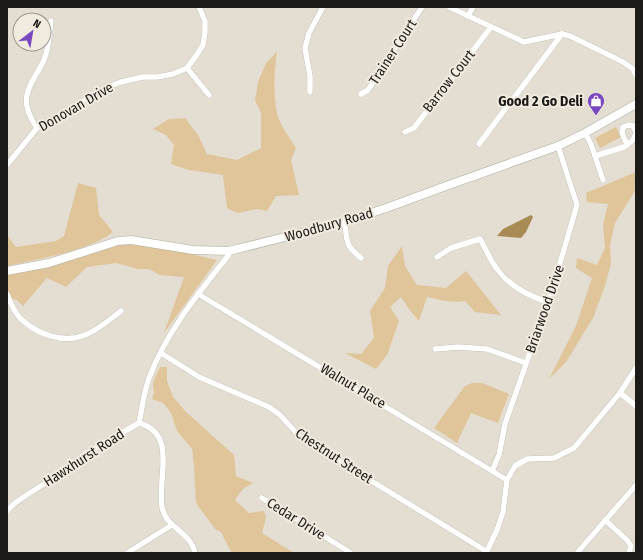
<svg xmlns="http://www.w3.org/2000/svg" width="643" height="560" viewBox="0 0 643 560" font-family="'Fira Sans Condensed',sans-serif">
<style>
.green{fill:#dfc599}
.water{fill:#a88a54}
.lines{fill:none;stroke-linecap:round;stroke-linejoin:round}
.minor-casing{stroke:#b2aca1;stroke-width:6}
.secondary-casing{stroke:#b2aca1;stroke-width:9}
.minor{stroke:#fff;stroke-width:5.5}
.secondary{stroke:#fff;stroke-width:8}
.labels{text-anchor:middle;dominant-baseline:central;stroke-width:4;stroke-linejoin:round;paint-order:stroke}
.street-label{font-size:14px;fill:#1d1b17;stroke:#f1eadf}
.poi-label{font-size:14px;font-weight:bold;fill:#1d1b17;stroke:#f1eadf;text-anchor:end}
</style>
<rect width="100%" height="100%" fill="#e4ddd2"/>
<!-- green -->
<g class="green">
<path d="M277 52C274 72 272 106 281 124 285 132 291 140 296 148L291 160 299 195 276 196 267 211 257 209 237 213 227 208 223 175 189 170 171 164 174 145 166 135 153 129 169 119 185 118 198 135 207 154 237 160 261 148V113L255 100 258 82 266 63Z"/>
<path d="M616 127 621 137 600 148 595 138Z"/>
<path d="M636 172V189L615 223 610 245 611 263 605 286 593 318 566 362 549 379 576 326 592 278 576 268 577 258 597 265 605 248 603 225 608 204 587 202 586 193Z"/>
<path d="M78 183 96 188 99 215 113 232C89 251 37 259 7 266V232L8 237 16 247 56 241 64 236Z"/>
<path d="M132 241 217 260 164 333 184 277 160 275 149 269H138L116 263 87 267 66 287 47 278 23 306 17 300 7 298V274Z"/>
<path d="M402 246 405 266 417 285 446 288 466 271 501 315 475 312 465 301C452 303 440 300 427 297L419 321 409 309 401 297 390 307 399 321 387 355 376 369 345 353 361 354 374 338 370 311 385 288 388 266Z"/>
<path d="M160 367H167V381L173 397 186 412 234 455 236 476 253 483 243 489 235 500 249 513 264 511 266 517 262 533 294 553H233L230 550 221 532 215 529 196 503 194 466 192 449 177 431 171 413 163 403 152 399 154 393 153 382Z"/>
<path d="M472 383H482L509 394 498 423 471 413 457 443 434 428 465 386Z"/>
</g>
<!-- water -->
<path class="water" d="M531 215 533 217 526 232 521 238 497 236 503 229Z"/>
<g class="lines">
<defs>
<g id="minor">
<path d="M449 7 524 42 562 34 570 36 623 62 633 69 636 75"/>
<path d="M468 16 473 7"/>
<path d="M187 68 209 95"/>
<path d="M310 92V76L305 48 309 33 323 7"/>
<path d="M361 94 368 90 422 7"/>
<path d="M37 128C16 97 30 88 44 60 49 48 49 34 51 21"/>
<path d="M405 132 414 128 491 27"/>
<path d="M636 132 633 126 629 125 623 127 622 133 627 145 633 140 636 133"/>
<path d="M585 133 591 144 603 180"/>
<path d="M479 144 562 34"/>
<path d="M595 156 624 147 627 145"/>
<path d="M7 165 37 128 105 88 121 82 143 77H157L173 74 187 68 196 56 203 45 205 32V21L199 7"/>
<path d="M345 222C347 242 345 245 361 258"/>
<path d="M437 257 451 248 480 239C486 249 490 260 497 269 510 287 528 296 548 302"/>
<path d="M7 294C10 302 14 311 20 318 36 334 63 344 85 335 98 330 109 320 121 311"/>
<path d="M198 294 507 480"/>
<path d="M435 349 458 347 487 349 526 363"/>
<path d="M161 353 199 377 269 407 280 415 301 438 486 551"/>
<path d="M620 393 636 406"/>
<path d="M139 423C178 434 157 478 162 507 165 527 191 532 195 553"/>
<path d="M492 471 499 455 505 424 553 287 577 205 558 146"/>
<path d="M262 498 351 553"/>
<path d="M7 511 15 503 25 496 58 475 85 454 139 423C142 408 144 392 149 378 166 332 198 294 228 256L229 251"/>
<path d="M605 520 627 540 631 546 629 553"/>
<path d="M127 553 172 525"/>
<path d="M486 553 497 530 503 512 507 480 515 466 527 459 554 458 574 448 620 393 636 368"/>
<path d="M577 553 636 485"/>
</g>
<path id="secondary" d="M7 271 49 263 118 241 131 240 193 250 229 251 345 222 389 207 446 186 558 146 585 133 636 104"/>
</defs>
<!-- minor casing -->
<use href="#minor" class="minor-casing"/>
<!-- secondary casing -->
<use href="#secondary" class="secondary-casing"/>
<!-- minor -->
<use href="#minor" class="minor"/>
<!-- secondary -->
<use href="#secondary" class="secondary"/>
</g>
<!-- icons -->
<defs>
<symbol id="shop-pin" viewBox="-11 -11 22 30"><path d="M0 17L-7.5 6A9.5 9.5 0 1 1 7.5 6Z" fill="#7947bf" stroke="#f1eadf"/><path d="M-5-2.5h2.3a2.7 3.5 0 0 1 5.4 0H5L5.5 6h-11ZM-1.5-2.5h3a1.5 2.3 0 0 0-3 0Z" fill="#fff"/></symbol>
</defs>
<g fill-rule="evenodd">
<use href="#shop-pin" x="586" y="91" width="20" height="27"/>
</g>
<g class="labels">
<!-- street labels -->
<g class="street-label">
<text transform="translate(393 52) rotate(-57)">Trainer Court</text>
<text transform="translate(449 81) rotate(-52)">Barrow Court</text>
<text transform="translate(76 107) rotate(-30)">Donovan Drive</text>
<text transform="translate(329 225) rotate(-16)">Woodbury Road</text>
<text transform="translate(545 309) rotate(-71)">Briarwood Drive</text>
<text transform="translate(353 386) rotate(31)">Walnut Place</text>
<text transform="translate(334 456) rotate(33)">Chestnut Street</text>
<text transform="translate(84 458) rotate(-33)">Hawxhurst Road</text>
<text transform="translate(296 519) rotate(32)">Cedar Drive</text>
</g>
<!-- poi labels -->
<g class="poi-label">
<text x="583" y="101">Good 2 Go Deli</text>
</g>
</g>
<!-- border -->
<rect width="643" height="560" fill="none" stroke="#1d1b17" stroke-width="16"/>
<!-- north arrow -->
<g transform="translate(32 32) rotate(31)"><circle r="19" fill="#f1eadf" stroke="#9c978f"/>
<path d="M0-3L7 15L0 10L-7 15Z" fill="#7947bf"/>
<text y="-6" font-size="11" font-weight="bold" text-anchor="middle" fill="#1d1b17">N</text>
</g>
</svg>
